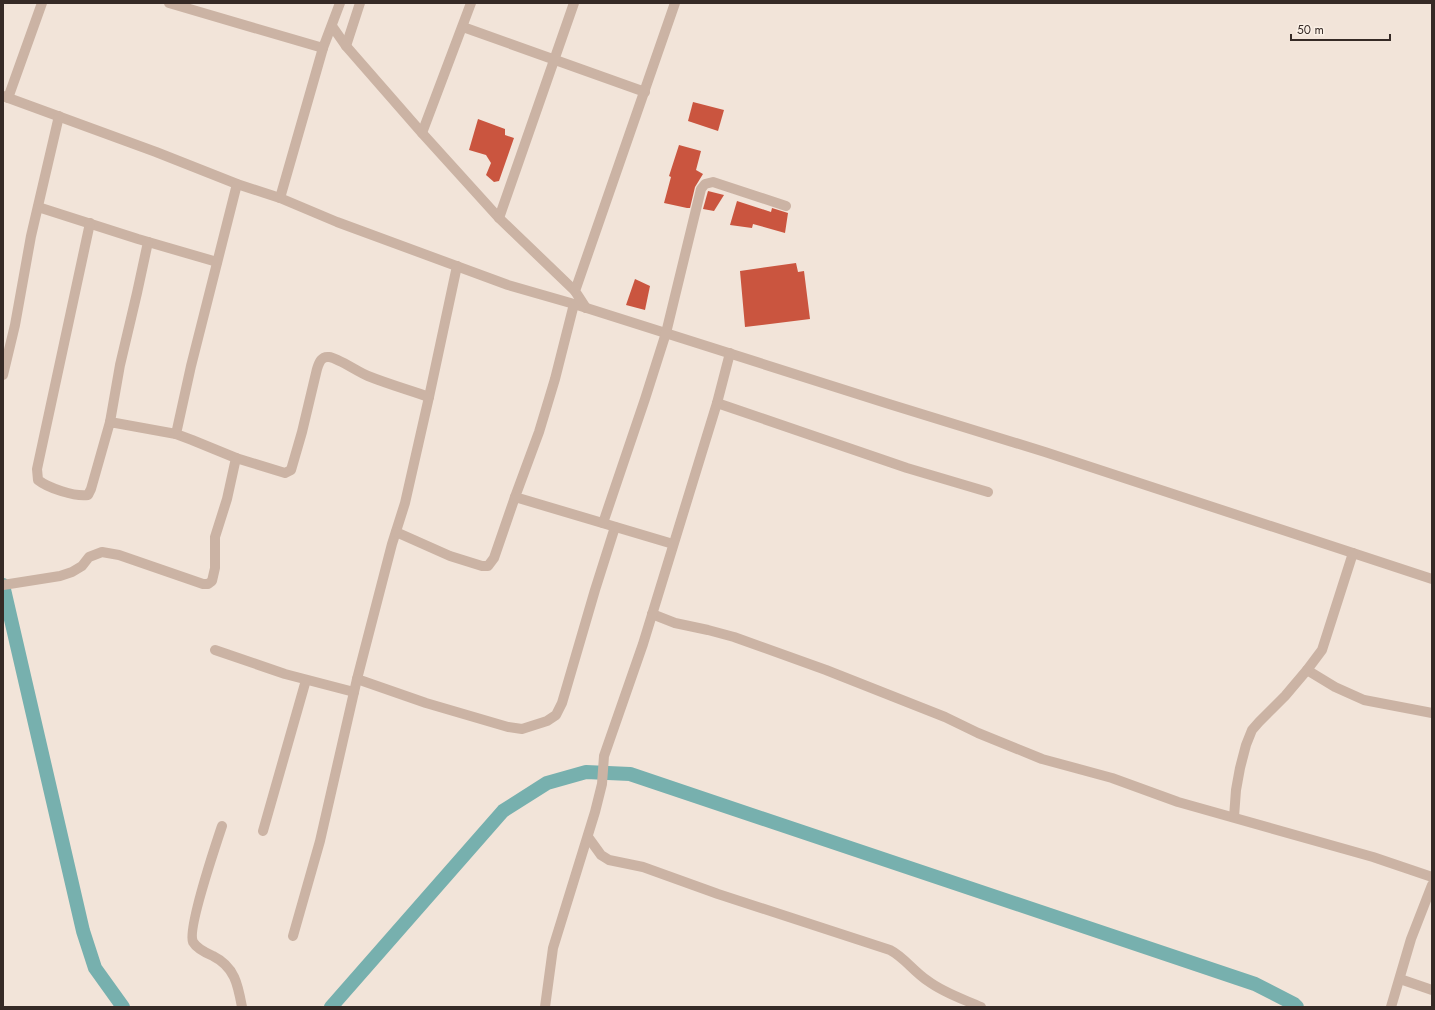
<svg xmlns="http://www.w3.org/2000/svg" width="1435" height="1010" viewBox="0 0 1435 1010" font-family="Jost,sans-serif">
<style>
.lines{fill:none;stroke-linecap:round;stroke-linejoin:round}
.canal{stroke:#77b0ae;stroke-width:14}
.building{fill:#ca553f}
.street{stroke:#cbb3a4;stroke-width:10}
</style>
<rect width="100%" height="100%" fill="#f2e4d9"/>
<g class="lines">
<!-- canal -->
<g class="canal">
<path d="M3 585 83 931 95 968 123 1007"/>
<path d="M331 1007 503 811 547 783 586 772 630 774 1255 984 1294 1004 1297 1007"/>
</g>
</g>
<!-- building -->
<g class="building">
<path d="M693 102 724 110 718 131 688 121Z"/>
<path d="M478 119 505 129V135L514 138 499 181 494 182 486 175 491 163 486 155 469 150Z"/>
<path d="M679 145 701 151 696 170 703 174 695 187 690 208H687L664 203 671 177 669 176Z"/>
<path d="M708 191 724 195 714 211 703 209Z"/>
<path d="M737 201 771 212 772 208 788 213 785 233 753 224 752 228 730 225Z"/>
<path d="M796 263 798 272 804 271 810 319 745 327 740 271Z"/>
<path d="M635 279 650 286 645 310 626 305Z"/>
</g>
<g class="lines">
<!-- street -->
<g class="street">
<path d="M169 3 323 48"/>
<path d="M332 26 346 46 422 133 499 218 575 291"/>
<path d="M463 27 645 92"/>
<path d="M346 46 360 3"/>
<path d="M3 96 156 152 237 184 280 198 337 222 508 285 574 304 889 404 1045 452 1432 579"/>
<path d="M8 98 42 3"/>
<path d="M422 133 471 3"/>
<path d="M280 198 323 48 340 3"/>
<path d="M38 207 138 239 217 262"/>
<path d="M499 218 574 3"/>
<path d="M90 223 37 469 38 480C48 488 75 497 88 495L91 489 110 422 176 434"/>
<path d="M457 266 429 397 405 503 392 544 357 679 426 703 508 727 522 729 547 721 556 715 562 703 595 590 615 527"/>
<path d="M574 304 555 379 539 432 515 497 673 544"/>
<path d="M586 308 575 291 675 3"/>
<path d="M3 375 15 325 31 236 59 116"/>
<path d="M717 403 907 468 988 492"/>
<path d="M110 422 120 365 137 293 148 242"/>
<path d="M236 458 285 473 291 470 302 432 317 369C319 363 321 356 329 357 338 358 358 372 368 376 388 384 409 390 429 397"/>
<path d="M603 523 645 399 666 333 701 189 705 184 713 182 786 206"/>
<path d="M396 532 450 556 482 566H488L494 558 515 497"/>
<path d="M3 585 60 576 72 572 82 566 89 557 102 552 119 555 203 584H208L212 581 215 568V537L227 499 236 458 192 440 176 434 191 366 237 184"/>
<path d="M652 614 675 623 708 630 734 637 826 670 945 717 978 733 1042 759 1112 778 1178 802 1373 857 1432 877"/>
<path d="M215 650 285 674 354 692"/>
<path d="M1307 670 1335 687 1364 700 1432 713"/>
<path d="M1234 817 1236 790 1240 768 1246 745 1252 730 1259 722 1285 696 1307 670 1322 650 1353 553"/>
<path d="M222 826C216 844 187 930 193 942 197 949 206 953 213 956 235 967 238 985 242 1007"/>
<path d="M263 831 306 680"/>
<path d="M588 837 601 855 609 860 643 867 718 894 890 950C904 957 914 972 928 981 944 993 963 999 981 1007"/>
<path d="M293 936 320 841 357 679"/>
<path d="M1400 979 1432 990"/>
<path d="M545 1007 553 948 595 812 602 784 604 756 643 644 717 403 730 353"/>
<path d="M1391 1007 1411 939 1432 885"/>
</g>
</g>
<!-- border -->
<rect width="1435" height="1010" fill="none" stroke="#362a26" stroke-width="8"/>
<!-- scale -->
<path d="M1291 34v6h99v-6" fill="none" stroke="#362a26" stroke-width="2"/>
<text x="1297" y="34" font-size="12" fill="#362a26" stroke="#faefe5" stroke-width="3" paint-order="stroke">50 m</text>
</svg>
